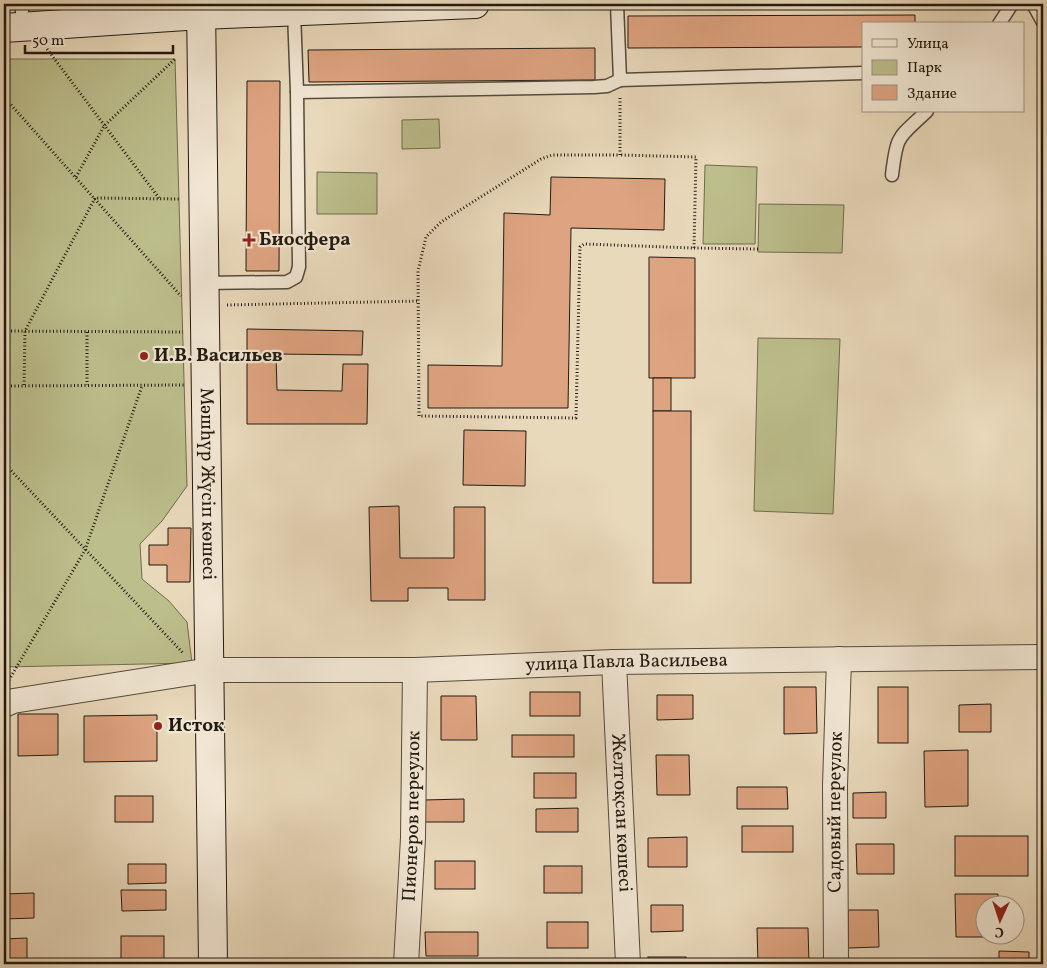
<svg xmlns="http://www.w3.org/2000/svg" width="1047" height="968" viewBox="0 0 1047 968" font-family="Vollkorn,serif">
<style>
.green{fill:#bcbe8c;stroke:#6f6c4e}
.building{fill:#dea481;stroke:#221a10}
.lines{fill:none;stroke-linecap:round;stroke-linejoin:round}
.lane-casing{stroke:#544a3b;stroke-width:15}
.street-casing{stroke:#544a3b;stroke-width:26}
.secondary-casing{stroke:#221a10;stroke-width:30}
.path{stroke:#221a10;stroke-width:3;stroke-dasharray:1 2.5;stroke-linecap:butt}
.lane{stroke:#f1e6d3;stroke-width:12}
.street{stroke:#f1e6d3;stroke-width:24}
.secondary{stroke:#f1e6d3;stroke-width:28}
.poi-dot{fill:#8f2418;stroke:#f1e6d3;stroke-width:2}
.labels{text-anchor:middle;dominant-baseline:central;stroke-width:4.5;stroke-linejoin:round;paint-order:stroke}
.poi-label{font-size:19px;font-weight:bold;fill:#221a10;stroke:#f1e6d3;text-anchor:start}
.street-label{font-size:19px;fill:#221a10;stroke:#f1e6d3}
</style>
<rect width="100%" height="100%" fill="#e9d9bb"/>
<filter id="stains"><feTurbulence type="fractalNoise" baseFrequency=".004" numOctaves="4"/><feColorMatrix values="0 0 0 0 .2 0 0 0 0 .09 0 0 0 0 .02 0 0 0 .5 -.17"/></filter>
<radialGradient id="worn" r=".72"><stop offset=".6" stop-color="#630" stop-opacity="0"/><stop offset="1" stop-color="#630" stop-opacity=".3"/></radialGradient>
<!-- green -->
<g class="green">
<path d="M4 59H175L187 486 162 521 140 544 142 579 169 601 187 622 192 663 4 667Z"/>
<path d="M439 119 440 148 402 149V120Z"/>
<path d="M705 165 757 167 755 244H703Z"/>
<path d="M317 172 377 173V214H317Z"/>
<path d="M759 204 844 205 842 253 758 252Z"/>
<path d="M758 338 840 339 833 514 754 511Z"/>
</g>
<!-- building -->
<g class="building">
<path d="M915 15V24H863V47L628 48V16Z"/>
<path d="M595 48V80L309 82 308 50Z"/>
<path d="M247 81H280L279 271H246Z"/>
<path d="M551 177 665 179 664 230 571 228 568 408H428V365L502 366 504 213 550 215Z"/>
<path d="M649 257 695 258V378H649Z"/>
<path d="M247 329 363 331 362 355 276 354 277 390 342 391 343 364H368L367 424H247Z"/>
<rect x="653" y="378" width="18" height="33"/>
<rect x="653" y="411" width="38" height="172"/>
<path d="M464 430 526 431 525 486 463 485Z"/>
<path d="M399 506 400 558H454V507H485V600H448V588H408V601H371L369 507Z"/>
<path d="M168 528H191L190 582H167V565H149V545H168Z"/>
<path d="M784 687H816L817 733 784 734Z"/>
<rect x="878" y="687" width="30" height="56"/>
<rect x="530" y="692" width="50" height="24"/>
<path d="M657 695H693V719L657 720Z"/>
<path d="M441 696H476L477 740H441Z"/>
<path d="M991 704V732H959V705Z"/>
<path d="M18 714H58V755L18 756Z"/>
<path d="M157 715V761L84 762V716Z"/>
<rect x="512" y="735" width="62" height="22"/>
<path d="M968 750V806L925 807 924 751Z"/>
<path d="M656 755H689L690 795H657Z"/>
<rect x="534" y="773" width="42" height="25"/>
<path d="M737 787H787L788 809H737Z"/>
<path d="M886 792V818H853V793Z"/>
<rect x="115" y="796" width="38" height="26"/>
<path d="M464 799V822H424V800Z"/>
<path d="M578 808V832H536V809Z"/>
<rect x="742" y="826" width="51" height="26"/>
<rect x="955" y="836" width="73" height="40"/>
<path d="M687 837V867H648V838Z"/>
<path d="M856 844H894V874H857Z"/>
<rect x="435" y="861" width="40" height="28"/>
<path d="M128 864H166V883L128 884Z"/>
<rect x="544" y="866" width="38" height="27"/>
<path d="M121 890H166V910L122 911Z"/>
<path d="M34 893V918L4 919V894Z"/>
<path d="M955 894H998V906H984V936L999 937H956Z"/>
<path d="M651 905H683V931L651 932Z"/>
<path d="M848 910H878L879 947 848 948Z"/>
<rect x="547" y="922" width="41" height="26"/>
<path d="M757 928H808L809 964H758Z"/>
<path d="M425 932H478V956H426Z"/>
<rect x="121" y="936" width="43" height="28"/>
<path d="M27 938V964H4V939Z"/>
<path d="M999 951 1029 952V964H999Z"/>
<rect x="648" y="957" width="38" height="7"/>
</g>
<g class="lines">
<defs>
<g id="lane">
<path d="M22 4V28"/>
<path d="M617 4 620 80 863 73"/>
<path d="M1033 4 1043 22"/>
<path d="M294 12 297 92 594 87 607 86 620 80"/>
<path d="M999 24 1012 4"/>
<path d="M892 175C897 133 898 139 927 111"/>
<path d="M204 283 287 282 296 277 299 267 297 92"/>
</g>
<g id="street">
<path id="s1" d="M614 662 628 964"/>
<path id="s2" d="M4 705 13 701 210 670H415L614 662 1043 657"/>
<path id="s3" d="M406 964 413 838 415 670"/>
<path id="s4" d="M836 964 835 786 839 659"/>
</g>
<g id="secondary">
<path id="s5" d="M201 4 213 964"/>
<path d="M4 28 201 15 475 4"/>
</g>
</defs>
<!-- lane casing -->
<use href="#lane" class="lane-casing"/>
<!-- street casing -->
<use href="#street" class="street-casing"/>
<!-- secondary casing -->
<use href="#secondary" class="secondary-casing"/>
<!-- path -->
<g class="path">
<path d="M47 49 159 198"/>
<path d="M4 97 181 296"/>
<path d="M620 98V155H552L541 159 441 222 426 237 418 271 419 416 576 418 580 247 584 244 694 248 696 157 620 155"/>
<path d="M76 177 104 126 175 59"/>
<path d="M694 248 758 249"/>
<path d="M227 305 419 301"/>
<path d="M4 331 183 332"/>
<path d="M87 332V385"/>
<path d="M24 385 25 331 95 198 180 199"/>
<path d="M4 386 184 385"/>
<path d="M4 463 183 653"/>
<path d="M9 680 85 550 142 386"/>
</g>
<!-- lane -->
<use href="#lane" class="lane"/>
<!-- street -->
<use href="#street" class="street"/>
<!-- secondary -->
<use href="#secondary" class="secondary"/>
</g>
<!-- markers -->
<g class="poi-dot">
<path d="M246.5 232.5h5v5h5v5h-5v5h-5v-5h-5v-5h5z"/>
<circle cx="144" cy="356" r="5"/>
<circle cx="158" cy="726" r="5"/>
</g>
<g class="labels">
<!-- poi labels -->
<g class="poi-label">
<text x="259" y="240">Биосфера</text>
<text x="154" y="356">И.В. Васильев</text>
<text x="168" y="726">Исток</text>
</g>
<!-- street labels -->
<g class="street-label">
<text stroke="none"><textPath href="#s5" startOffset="480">Мәшһүр Жүсіп көшесі</textPath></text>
<text stroke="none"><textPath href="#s2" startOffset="626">улица Павла Васильева</textPath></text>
<text stroke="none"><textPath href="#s4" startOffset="152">Садовый переулок</textPath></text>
<text stroke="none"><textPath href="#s1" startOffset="151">Желтоқсан көшесі</textPath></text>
<text stroke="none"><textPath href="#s3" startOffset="148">Пионеров переулок</textPath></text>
</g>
</g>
<!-- margin -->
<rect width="1047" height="968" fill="none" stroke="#e9d9bb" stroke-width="20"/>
<rect x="5" y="5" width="1037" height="958" fill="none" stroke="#221a10" stroke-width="2.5"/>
<rect x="10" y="10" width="1027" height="948" fill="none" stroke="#221a10"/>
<!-- legend -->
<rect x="862" y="22" width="162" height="90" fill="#f1e6d3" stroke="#9e9485"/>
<rect x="872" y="39" width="25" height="8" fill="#f1e6d3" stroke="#9e9485"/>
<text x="907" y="48" font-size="15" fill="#221a10">Улица</text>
<rect x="872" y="60" width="25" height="15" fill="#bcbe8c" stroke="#9e9485"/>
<text x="907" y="72" font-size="15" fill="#221a10">Парк</text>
<rect x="872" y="85" width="25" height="15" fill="#dea481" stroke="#9e9485"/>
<text x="907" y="98" font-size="15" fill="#221a10">Здание</text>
<!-- north arrow -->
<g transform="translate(1000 920) rotate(183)"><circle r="24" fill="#f1e6d3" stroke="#9e9485"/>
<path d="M0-4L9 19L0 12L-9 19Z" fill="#8f2418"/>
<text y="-8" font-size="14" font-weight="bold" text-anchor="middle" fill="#221a10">С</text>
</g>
<!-- scale -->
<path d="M25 45v8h148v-8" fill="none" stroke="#221a10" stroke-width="2.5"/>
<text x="32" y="45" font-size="15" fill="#221a10" stroke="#f1e6d3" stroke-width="4" paint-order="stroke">50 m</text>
<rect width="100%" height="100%" filter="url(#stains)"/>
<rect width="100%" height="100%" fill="url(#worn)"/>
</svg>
